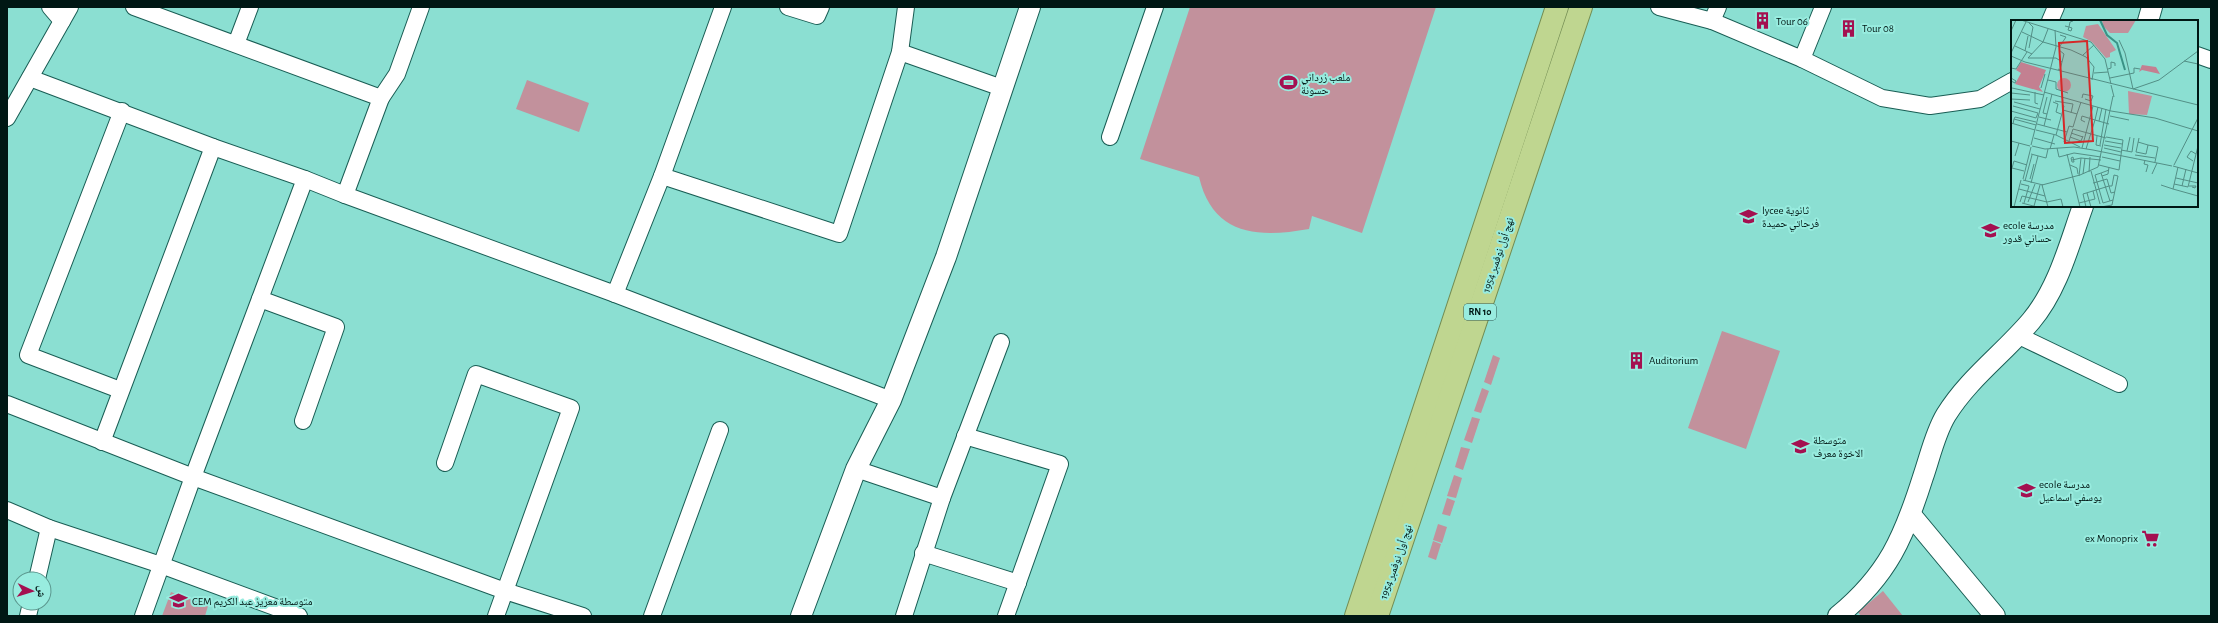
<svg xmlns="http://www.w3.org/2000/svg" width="2218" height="623" viewBox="0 0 2218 623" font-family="'Alegreya Sans','Noto Naskh Arabic',sans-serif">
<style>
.green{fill:#c2919c}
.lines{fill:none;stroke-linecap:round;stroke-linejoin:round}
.minor-casing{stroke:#195d54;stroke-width:18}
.tertiary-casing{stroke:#195d54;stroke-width:22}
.trunk-casing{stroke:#728c52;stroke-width:24}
.minor{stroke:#fff;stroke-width:16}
.tertiary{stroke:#fff;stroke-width:20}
.trunk{stroke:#bfd690;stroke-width:22}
.labels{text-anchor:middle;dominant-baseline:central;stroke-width:4;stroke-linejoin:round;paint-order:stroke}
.shield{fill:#98ecdf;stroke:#2e5751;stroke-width:1}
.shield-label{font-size:10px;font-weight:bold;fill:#001714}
.poi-label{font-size:11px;fill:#001714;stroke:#98ecdf;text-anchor:start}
.street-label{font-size:11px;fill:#001714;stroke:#98ecdf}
.inset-river{fill:none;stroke:#3a9286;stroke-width:2}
.inset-road{fill:none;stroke:#538f86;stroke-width:1}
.view{fill:#d62828;fill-opacity:0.15;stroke:#d62828;stroke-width:2}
.inset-edge{fill:none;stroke:#001714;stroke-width:2}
</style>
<rect width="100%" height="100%" fill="#8bdfd2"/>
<!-- green -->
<g class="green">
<path d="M1190 7H1436L1362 233 1312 216 1309 229C1258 238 1213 236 1199 177L1140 159Z"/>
<path d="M527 80 589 103 579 132 516 109Z"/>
<path d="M1722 331 1780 351 1746 449 1688 428Z"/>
<path d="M1493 355 1500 358 1491 385 1484 382Z"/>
<path d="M1482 388 1489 391 1481 413 1474 411Z"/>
<path d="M1472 417 1480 419 1472 443 1464 440Z"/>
<path d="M1461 447 1470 449 1463 470 1455 467Z"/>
<path d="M1454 475 1462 478 1456 498 1447 496Z"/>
<path d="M1447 498 1455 501 1450 516 1442 514Z"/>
<path d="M1438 524 1447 527 1442 543 1433 540Z"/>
<path d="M1433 541 1441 544 1436 560 1428 557Z"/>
<path d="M1883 591 1903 616H1861L1858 612Z"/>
<path d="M171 592 208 606 205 616H162Z"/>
</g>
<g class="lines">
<defs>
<g id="minor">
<path d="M50 7 62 21"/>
<path d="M134 7 381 98 345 195 305 179"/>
<path d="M788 7 817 16 821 7"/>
<path d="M1659 7 1712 21 1802 59 1823 7"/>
<path d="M1712 21 1718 7"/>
<path d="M2050 21 2056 7"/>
<path d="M236 44 250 7"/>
<path d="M900 52 1002 88"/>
<path d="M2197 55 2211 60"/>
<path d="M1802 59 1882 98 1930 106 1980 99 2012 81"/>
<path d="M30 78 213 147 305 179 193 477 143 616"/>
<path d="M381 98 397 74 421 7"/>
<path d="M7 118 70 7"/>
<path d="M1110 137 1155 7"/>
<path d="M662 176 839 234 900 52 906 7"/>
<path d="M345 195 615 294 662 176 723 7"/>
<path d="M615 294 891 400"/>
<path d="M260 299 336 327 303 421"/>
<path d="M2017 335 2119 384"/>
<path d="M120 390 28 355 122 111"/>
<path d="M7 404 193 477 505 591 583 616"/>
<path d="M965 436 1060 464 1006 616"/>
<path d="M102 442 213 147"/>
<path d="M445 463 476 374 571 408 496 616"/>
<path d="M856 469 942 498 1001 342"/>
<path d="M7 510 49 528 161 565 299 616"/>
<path d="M923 553 1018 583"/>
<path d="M37 579 49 528"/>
<path d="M28 616 31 603"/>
<path d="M652 616 720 430"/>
<path d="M904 616 942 498"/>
</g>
<g id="tertiary">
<path d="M2148 21 2152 7"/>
<path d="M1911 515 1995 616"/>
<path d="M801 616 856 469 891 400 946 257 1030 7"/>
<path d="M1838 616C1888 575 1904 537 1923 477 1930 457 1935 433 1946 415 1969 378 2003 354 2031 321 2058 289 2069 245 2083 206"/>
</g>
<g id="trunk">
<path d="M1356 616 1557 7"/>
<path d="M1377 616 1581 7"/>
</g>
</defs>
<!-- minor casing -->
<use href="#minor" class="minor-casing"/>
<!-- tertiary casing -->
<use href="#tertiary" class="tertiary-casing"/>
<!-- trunk casing -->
<use href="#trunk" class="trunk-casing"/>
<!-- minor -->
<use href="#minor" class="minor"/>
<!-- tertiary -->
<use href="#tertiary" class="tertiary"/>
<!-- trunk -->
<use href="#trunk" class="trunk"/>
</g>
<!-- icons -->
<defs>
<symbol id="building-bare" viewBox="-9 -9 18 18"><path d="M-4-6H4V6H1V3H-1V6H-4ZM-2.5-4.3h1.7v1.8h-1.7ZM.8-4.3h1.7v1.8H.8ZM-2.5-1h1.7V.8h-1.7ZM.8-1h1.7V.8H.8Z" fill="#a41050" stroke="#98ecdf" stroke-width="2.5" paint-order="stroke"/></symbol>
<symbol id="stadium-bare" viewBox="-9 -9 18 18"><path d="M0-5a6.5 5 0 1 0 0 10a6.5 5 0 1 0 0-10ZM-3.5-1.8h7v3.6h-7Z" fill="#a41050" stroke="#98ecdf" stroke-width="2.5" paint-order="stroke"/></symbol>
<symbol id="school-bare" viewBox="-9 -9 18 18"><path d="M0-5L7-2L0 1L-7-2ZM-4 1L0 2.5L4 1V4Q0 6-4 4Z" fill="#a41050" stroke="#98ecdf" stroke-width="2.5" paint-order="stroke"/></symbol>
<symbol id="supermarket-bare" viewBox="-9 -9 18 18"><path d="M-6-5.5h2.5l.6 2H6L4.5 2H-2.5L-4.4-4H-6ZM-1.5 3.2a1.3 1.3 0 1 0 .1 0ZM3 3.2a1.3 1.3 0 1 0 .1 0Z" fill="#a41050" stroke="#98ecdf" stroke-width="2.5" paint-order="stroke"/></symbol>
</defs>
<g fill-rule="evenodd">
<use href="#building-bare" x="1750" y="8" width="25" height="25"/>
<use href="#building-bare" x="1836" y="16" width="25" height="25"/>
<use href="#stadium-bare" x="1276" y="70" width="25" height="25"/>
<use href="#school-bare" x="1736" y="204" width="25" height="25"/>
<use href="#school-bare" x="1978" y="218" width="25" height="25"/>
<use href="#building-bare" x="1624" y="348" width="25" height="25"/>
<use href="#school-bare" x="1788" y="434" width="25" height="25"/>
<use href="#school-bare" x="2014" y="478" width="25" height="25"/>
<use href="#supermarket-bare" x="2138" y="526" width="25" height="25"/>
<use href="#school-bare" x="166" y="588" width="25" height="25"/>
</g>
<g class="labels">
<!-- shield labels -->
<rect class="shield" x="1464" y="304" width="32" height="16" rx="3"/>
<g class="shield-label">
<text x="1480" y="312">RN 10</text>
</g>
<!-- poi labels -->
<g class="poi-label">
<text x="1776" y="21">Tour 06</text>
<text x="1862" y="28">Tour 08</text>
<text x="1301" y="77">ملعب زرداني<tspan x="1301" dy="13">حسونة</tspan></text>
<text x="1762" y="210">lycee ثانوية<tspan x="1762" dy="13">فرحاتي حميدة</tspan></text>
<text x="2003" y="225">ecole مدرسة<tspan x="2003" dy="13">حساني قدور</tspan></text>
<text x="1649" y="360">Auditorium</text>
<text x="1813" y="440">متوسطة<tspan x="1813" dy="13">الاخوة معرف</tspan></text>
<text x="2039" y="484">ecole مدرسة<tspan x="2039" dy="13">يوسفي اسماعيل</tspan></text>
<text x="2138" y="538" text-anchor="end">ex Monoprix</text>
<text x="192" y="601">CEM متوسطة معزيز عبد الكريم</text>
</g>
<!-- street labels -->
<g class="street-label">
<text transform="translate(1498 255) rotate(-72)">نهج أول نوفمبر 1954</text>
<text transform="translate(1396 562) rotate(-71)">نهج أول نوفمبر 1954</text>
</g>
</g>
<!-- overview -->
<g transform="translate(2011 20)">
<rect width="187" height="187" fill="#8bdfd2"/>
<path d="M91 0H125L117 13H99L92 6ZM87 4 105 30 99 33V37L95 38 81 22 72 17 75 6ZM46 65a7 7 0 1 1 14 0a7 7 0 1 1-14 0ZM117 71 141 76 136 95 118 94Z" fill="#c2919c"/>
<path d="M10 42 35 50 28 67 32 72 4 64 10 53 5 50ZM131 45 145 47 149 54 131 50 128 52Z" fill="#c38091"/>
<path class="inset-river" d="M89 0 96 15 106 23 114 50"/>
<path class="inset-road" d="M10 0 80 22 94 39 100 64M18 3 22 7 18 28M54 6 58 7 61 8 60 11 57 10 58 7 59 2 62 1M0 11 5 0M11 12 32 22M49 15 55 17 49 26M108 20 114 33 122 69M32 22 60 30 75 37 83 47 81 60M4 26 21 34M48 30 53 34 51 42M14 31 17 16M0 33 15 2M72 35 83 25M0 36 14 42M17 38H45L51 42 49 50 47 49M17 38 32 22 37 9M173 41 187 44M14 42 187 85M0 48 5 49 16 32M97 49 100 48V42L104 43V46M83 53 97 52M0 58 5 61 4 63 0 61M99 58 123 53V48L129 49M37 60 45 62V69L57 73M100 65 103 77M1 68 33 75M30 68 34 54M122 69 148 60 187 31M24 72V83L27 84M33 72 100 91M0 73 19 75M71 78 72 74 82 76 80 81 74 79M0 79 19 80M44 81 62 84 60 93M3 82 29 89M42 82 47 84 45 92 50 94M52 90 66 94 62 107M0 91 25 98 27 93 2 86M100 91 144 98 187 111M36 94 32 93 36 77M66 94 70 82M99 96 118 100M28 97 40 100M3 99 4 97 25 102M88 101 91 88M74 102 70 100 71 96 84 100 87 87M0 103 24 110M2 104 3 99 25 105M26 104 56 112M33 106 41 74M25 110 45 115 69 127M60 113 72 117M45 115 53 86 51 85M86 116 85 125 90 126M59 117 70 121 72 116M23 118 44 124M0 121 19 126M58 121 62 109 95 118M94 121 111 124M53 122 58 106 62 107M20 125 45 27 44 10M89 125 95 89M93 125 110 128M137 125 147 127 144 142M21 126 34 129 63 127 82 130 161 146M46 128 48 137 63 133 90 137M71 128 82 86M93 128 110 132M39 129 43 115M75 129 84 100 98 104M110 130 121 132 123 118M116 131 119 117M125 132 135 134 137 125 127 122M125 132 128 118M20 134 35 138 37 129M56 134 69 187M124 135 144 138M4 136 8 123M62 137 63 142H61L60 138ZM91 137 109 141M61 140 70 138 90 140M134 140 133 144 137 145 135 152M182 141 176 137 180 131 185 134M59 145 66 148 67 154M88 145 108 150 112 120 95 117M163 145 187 98M162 146 187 153M167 147 162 169 187 176M1 148 3 141 16 145M0 150 1 148 13 151M98 150 90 153 91 156 97 154 98 147M80 151 89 184M78 152 79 137M72 154 74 138M141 154 146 143M68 156 70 138M91 156 99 181M165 158 187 163M12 159 20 127M19 159 23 144M12 160 32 165M14 161 21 135M20 163 27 136M82 163 86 162 96 159 98 166H101L103 155 107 156 102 180 92 183 84 155 90 153M10 164 18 166 13 183M163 164 177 167 187 126M31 165 69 155 87 147 102 76M31 165 37 187M150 165 162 169M171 166 175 149M178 166H185L184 168 181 167M8 169 34 176M76 173 80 187M72 174 98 166 100 173 104 172M72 174 75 187M9 182 11 176 36 182 50 179 52 187M17 182 24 164M11 183 26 187M68 183 84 179 82 171M23 186 29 165M3 187 10 160M90 187 101 185 102 180"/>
<path class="view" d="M76 21 82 121 54 123 48 23Z"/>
<rect width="187" height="187" class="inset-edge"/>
</g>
<!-- border -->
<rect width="2218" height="623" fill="none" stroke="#001714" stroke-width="16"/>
<!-- north arrow -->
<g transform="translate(32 591) rotate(94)"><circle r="19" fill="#98ecdf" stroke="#5b978e"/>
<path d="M0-3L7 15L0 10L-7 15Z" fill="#a41050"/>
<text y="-6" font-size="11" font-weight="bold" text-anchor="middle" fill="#001714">ش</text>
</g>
</svg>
